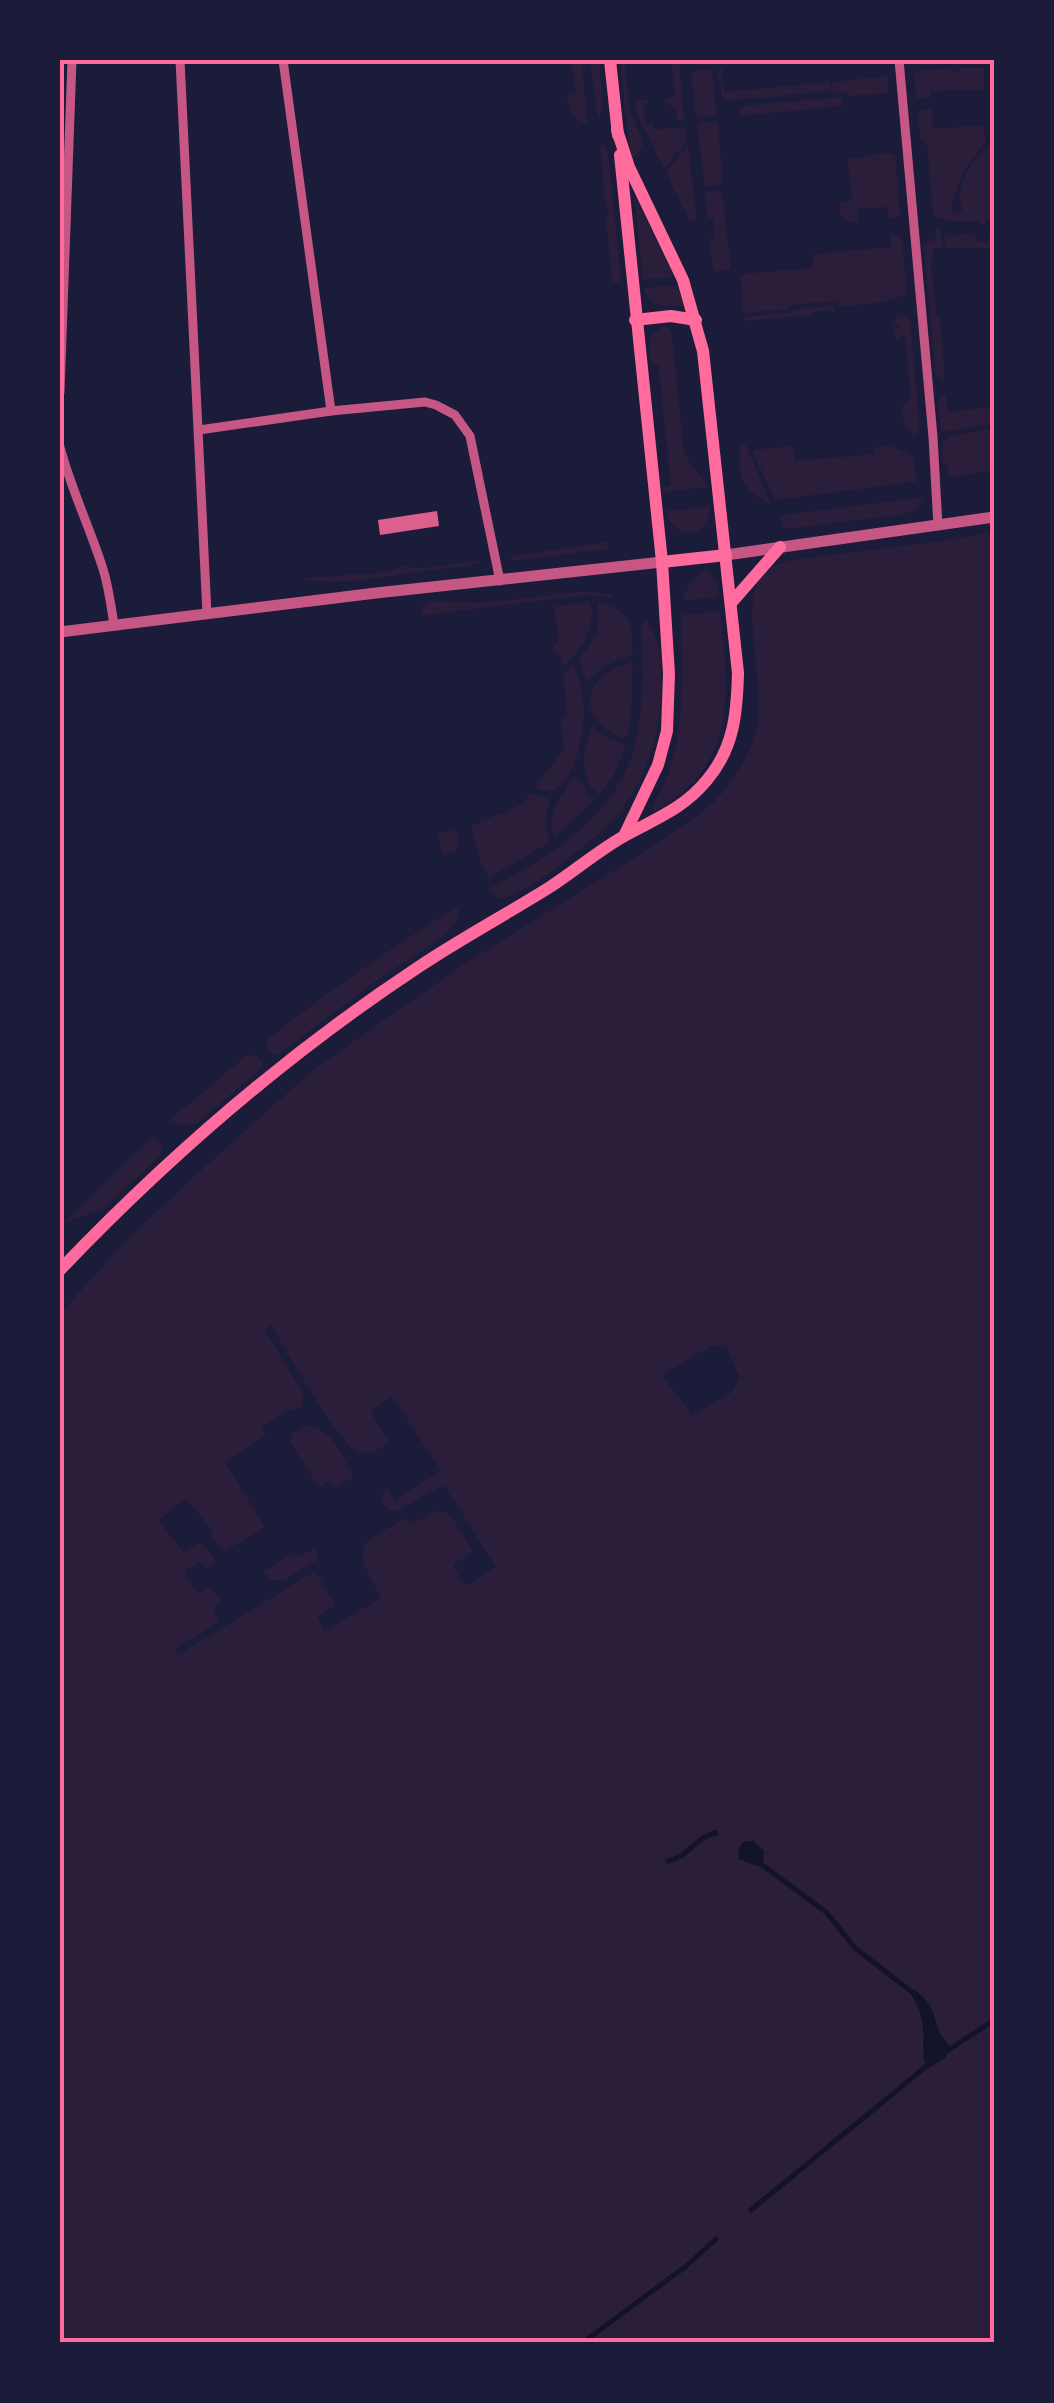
<svg xmlns="http://www.w3.org/2000/svg" width="1054" height="2403" viewBox="0 0 1054 2403" font-family="Figtree,sans-serif">
<style>
.green{fill:#2a1e3b;fill-rule:evenodd}
.water{fill:#12122b}
.lines{fill:none;stroke-linecap:round;stroke-linejoin:round}
.stream{stroke:#12122b;stroke-width:5}
.building{fill:#dd5f8e}
.minor{stroke:#c65784;stroke-width:9}
.tertiary{stroke:#c65784;stroke-width:11}
.secondary{stroke:#ff6b9d;stroke-width:12}
.neatline{fill:none;stroke:#ff6b9d;stroke-width:4}
</style>
<rect width="100%" height="100%" fill="#1b1b3a"/>
<!-- green -->
<g class="green">
<path d="M570 60H582L587 124C573 120 570 110 566 96L577 94Z"/>
<path d="M590 60H599L603 109 598 120Z"/>
<path d="M620 60H624L630 113 644 143 633 159 628 140Z"/>
<path d="M671 60H679L684 121H677L676 110 662 99 675 96Z"/>
<path d="M722 68 724 92 830 82 831 91 723 101 718 70Z"/>
<path d="M951 68 952 72 959 71V68H984V89L930 92V98H916L914 71Z"/>
<path d="M711 69 717 114 698 118 696 116 691 72Z"/>
<path d="M888 76V93L850 96 847 92 833 93 832 82Z"/>
<path d="M842 97 843 106 740 116V106Z"/>
<path d="M635 100H648L643 108 645 124 653 123 655 129 686 128 687 140 664 169 637 114Z"/>
<path d="M931 109 933 128 984 126 985 143C976 154 967 164 961 177 956 189 955 199 950 208L953 214 962 211C962 206 960 201 960 196 960 177 976 155 990 146V219L986 220V224H979L978 221H947L933 215 927 145 920 139 918 110Z"/>
<path d="M716 121 718 122 723 184 705 187 697 124Z"/>
<path d="M600 142 605 146 608 153 621 282H612L606 216 608 215 607 205H605Z"/>
<path d="M688 145 697 219 689 220 666 173Z"/>
<path d="M886 153 895 155 900 215 889 219 887 207 858 209 857 222C843 223 840 216 839 203L852 201 848 159Z"/>
<path d="M722 191 731 269 715 272 713 270 709 239 715 237 713 218H707L705 194 706 192Z"/>
<path d="M634 194 674 277 643 280Z"/>
<path d="M936 227 940 229 943 248H934L931 263 936 313 940 315 945 380 938 378 935 372 924 247 930 241 935 240Z"/>
<path d="M891 234 902 236 907 294C887 304 862 304 839 307L838 301 791 305 787 309 743 313 740 274 813 268V254L891 247Z"/>
<path d="M974 234 977 242H989L988 235H994V248H945V236Z"/>
<path d="M677 285 684 307C666 303 649 312 644 288Z"/>
<path d="M830 306 835 308V313L829 310 816 311 813 315 744 321 743 317 789 313 794 309Z"/>
<path d="M903 314 910 317 919 421V433L914 437 904 424 901 407 911 399 905 335 895 340 894 329 899 327 898 324 893 325 897 316Z"/>
<path d="M664 326 669 327 672 334 684 452 688 460 709 487 663 492V487L671 486 658 364H650C648 347 647 334 664 326Z"/>
<path d="M946 395 948 412 994 406V424L941 432 938 403 940 397Z"/>
<path d="M994 428V470L949 478 948 465H943V441L952 436Z"/>
<path d="M740 444H745L770 501 767 503C737 484 739 477 740 444Z"/>
<path d="M793 446 795 461 875 454V447H894L914 456 916 482 775 500 752 450Z"/>
<path d="M925 497 917 509 902 515 784 529 780 515Z"/>
<path d="M710 506C710 538 674 543 666 511Z"/>
<path d="M994 531V2343H60V1314L127 1239 210 1162 314 1069 460 967 661 841 709 807 728 787 742 765 752 745 758 722 759 697 752 618 753 593 759 581 771 567 790 560 950 540ZM271 1325C284 1346 342 1450 360 1453 371 1455 380 1448 389 1442L370 1411 392 1396 441 1471 395 1500 386 1487 381 1497C383 1506 388 1510 397 1511L444 1485 496 1567 465 1586 453 1565 473 1552C465 1540 452 1507 436 1511 428 1513 420 1520 414 1524L404 1518 366 1542C356 1562 373 1580 381 1598L325 1631 317 1617 336 1605 317 1574 312 1573 178 1655 175 1649 219 1621 213 1610 221 1602 211 1586 198 1593 184 1572 200 1561 206 1569 212 1565 214 1558 203 1544 199 1543 183 1552 158 1520 186 1499 211 1529 212 1537 224 1552 265 1527 225 1462 266 1435 262 1427 290 1410 299 1408 303 1404 302 1392 265 1330ZM711 1346 726 1347 740 1377 731 1393 692 1415 662 1375Z"/>
<path d="M608 542V549L516 561 510 559V556Z"/>
<path d="M481 560 479 564 353 581H304V578L387 572 401 566 421 568Z"/>
<path d="M704 571C716 573 718 586 719 597L682 601 690 582Z"/>
<path d="M585 591 613 595 611 598 585 595 421 616 422 606 431 601 484 603Z"/>
<path d="M590 602C597 629 582 650 562 667L561 657 551 650 558 640 554 606Z"/>
<path d="M597 602C631 611 632 621 633 654L602 667 587 683 579 661 596 634 598 624Z"/>
<path d="M720 611C730 694 738 765 654 812L652 806C688 753 682 676 681 615Z"/>
<path d="M646 620C660 639 662 662 661 686 661 720 655 752 639 782 631 796 623 809 613 820 598 837 520 901 500 898 493 896 492 893 488 889 545 860 611 819 632 755 645 714 643 668 641 625Z"/>
<path d="M633 662 631 719 626 738C597 731 575 700 603 676 611 668 623 665 633 662Z"/>
<path d="M573 665C578 677 583 691 584 704 586 729 573 809 535 787L564 749 561 721 567 713 563 676Z"/>
<path d="M592 726 603 736 626 745 614 774 599 795C577 777 583 749 592 726Z"/>
<path d="M574 776 578 778 593 802 555 837C544 814 562 796 574 776Z"/>
<path d="M531 793 550 799 545 823 550 842 489 878 480 862 471 826 522 804Z"/>
<path d="M457 830 458 848 454 852 442 856 438 833Z"/>
<path d="M460 905 457 921 443 937 376 981 279 1054 273 1055 266 1046 269 1038C330 990 394 946 460 905Z"/>
<path d="M248 1054 252 1056 256 1055 262 1061V1067L196 1124 181 1125 170 1120Z"/>
<path d="M153 1136 162 1147V1153L157 1159 104 1208 62 1224Z"/>
<path d="M305 1426C332 1426 342 1456 354 1476L335 1489 329 1481 319 1487 290 1442 294 1432Z"/>
<path d="M315 1548 318 1555 316 1561 284 1580H270L263 1572 294 1552 298 1558Z"/>
</g>
<!-- water -->
<g class="water">
<path d="M747 1841H754L764 1851 763 1863 757 1866 739 1859 738 1851 742 1843Z"/>
<path d="M914 1989C943 2011 929 2025 949 2045L946 2057 932 2066 924 2061C921 2029 929 2025 911 1994Z"/>
</g>
<g class="lines">
<!-- stream -->
<g class="stream">
<path d="M668 1861C688 1858 697 1835 716 1833"/>
<path d="M758 1862 826 1912 855 1948 917 1996"/>
<path d="M947 2051 994 2020"/>
<path d="M751 2210 934 2060"/>
<path d="M582 2343 685 2267 716 2239"/>
</g>
</g>
<!-- building -->
<path class="building" d="M437 511 439 526 380 535 378 520Z"/>
<g class="lines">
<!-- minor -->
<g class="minor">
<path d="M180 60 207 614"/>
<path d="M283 60 331 411 425 402 436 405 455 415 470 436 500 581"/>
<path d="M899 60 933 437 938 526"/>
<path d="M60 392 72 60"/>
<path d="M199 430 331 411"/>
<path d="M60 447C71 489 90 528 103 569 109 588 111 606 114 625"/>
</g>
<!-- tertiary -->
<g class="tertiary">
<path d="M726 555 994 517"/>
<path d="M60 632 376 593 662 562"/>
</g>
<!-- secondary -->
<g class="secondary">
<path d="M610 60 618 135"/>
<path d="M620 155 662 562 669 674 667 731 658 765 624 836"/>
<path d="M635 320 671 316 696 320"/>
<path d="M662 562 726 555"/>
<path d="M731 603 780 547"/>
<path d="M60 1270C169 1156 288 1053 420 966 462 938 507 914 550 887 576 870 599 850 626 835 657 818 683 809 707 780 734 748 737 713 738 673L703 351 683 280 629 167 617 130"/>
</g>
</g>
<!-- border -->
<rect width="1054" height="2403" fill="none" stroke="#1b1b3a" stroke-width="125"/>
<rect x="62" y="62" width="930" height="2278" class="neatline"/>
</svg>
